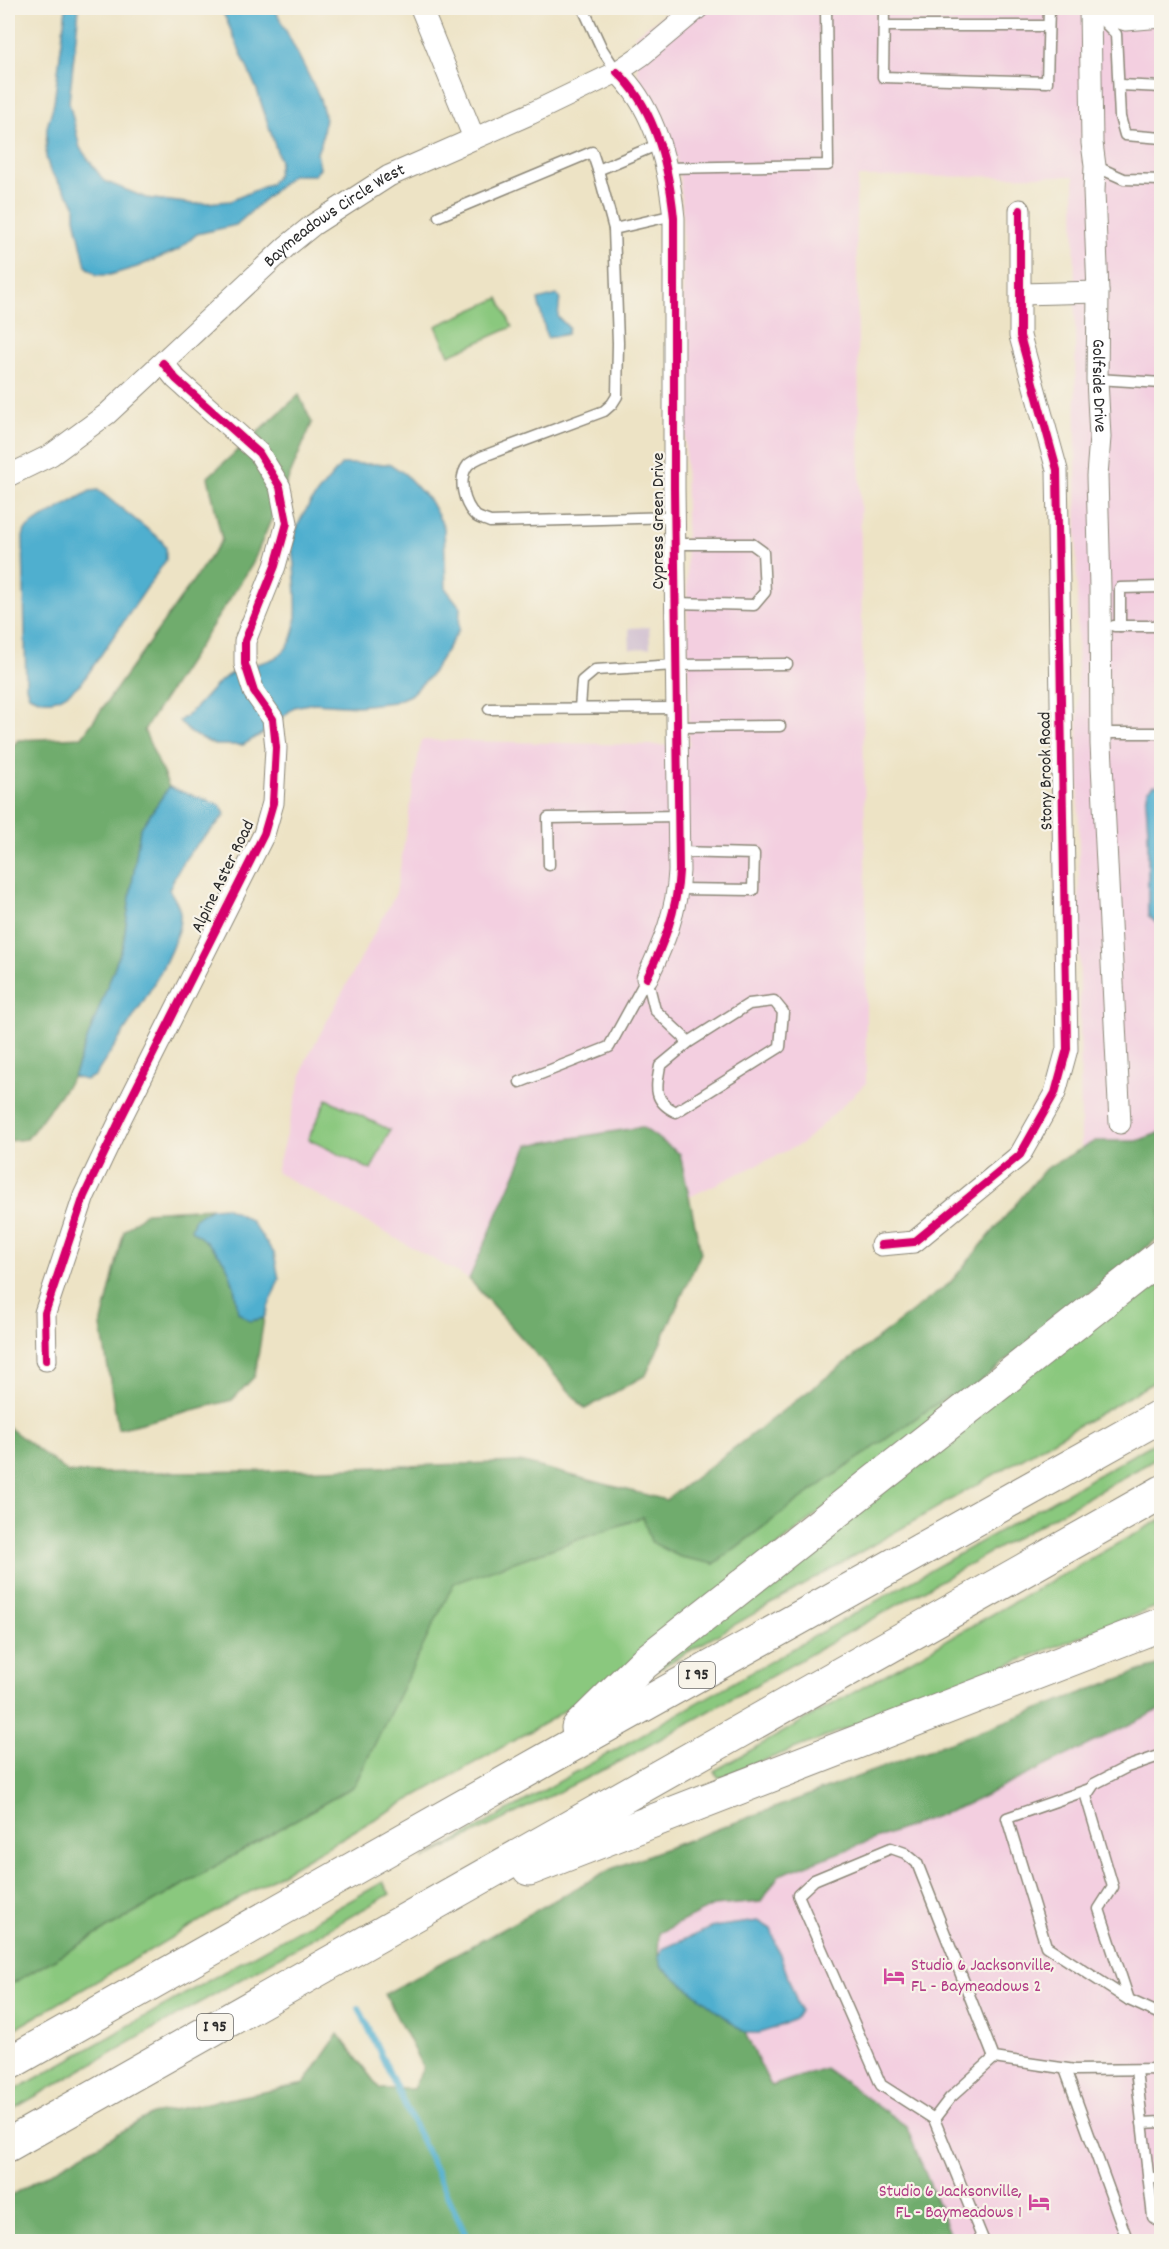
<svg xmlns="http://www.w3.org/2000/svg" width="1169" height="2249" viewBox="0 0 1169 2249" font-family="Dekko,sans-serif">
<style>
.built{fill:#f3cfe0}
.industrial{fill:#cfbdcf}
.green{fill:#8ac87e;stroke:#5a7a54;stroke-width:1.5}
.forest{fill:#6fac6d;stroke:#4d6c4c;stroke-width:1.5}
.water{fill:#50afcf;stroke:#3e6d7d;stroke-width:1.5}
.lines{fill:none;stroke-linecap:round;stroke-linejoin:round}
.stream{stroke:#50afcf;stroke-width:6}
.lane-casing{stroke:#8c8778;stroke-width:13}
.street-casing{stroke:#8c8778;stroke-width:23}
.highway-casing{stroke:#8c8778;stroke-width:35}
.lane{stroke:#fff;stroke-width:10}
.street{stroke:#fff;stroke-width:21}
.highway{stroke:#fff;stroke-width:33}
.cycleway-casing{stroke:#f7f3e8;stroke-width:11}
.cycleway{stroke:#d6006c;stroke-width:8}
.labels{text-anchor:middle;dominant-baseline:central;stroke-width:4.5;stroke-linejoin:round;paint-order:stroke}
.shield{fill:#f7f3e8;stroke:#686764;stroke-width:1.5}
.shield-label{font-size:16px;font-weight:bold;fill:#2b2b2b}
.street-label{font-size:18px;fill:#2b2b2b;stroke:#f7f3e8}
.hotel-label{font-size:18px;fill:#b23c85;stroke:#f7f3e8;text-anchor:start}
</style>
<rect width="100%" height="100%" fill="#f7f3e8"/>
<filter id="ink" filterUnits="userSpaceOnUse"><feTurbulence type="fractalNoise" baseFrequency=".0167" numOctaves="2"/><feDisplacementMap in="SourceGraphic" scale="12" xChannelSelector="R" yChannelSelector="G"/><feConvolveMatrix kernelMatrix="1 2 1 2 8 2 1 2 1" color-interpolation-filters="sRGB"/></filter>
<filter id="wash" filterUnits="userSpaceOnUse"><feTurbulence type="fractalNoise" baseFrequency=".008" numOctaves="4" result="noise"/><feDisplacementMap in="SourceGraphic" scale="24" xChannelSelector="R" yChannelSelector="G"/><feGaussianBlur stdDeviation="1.35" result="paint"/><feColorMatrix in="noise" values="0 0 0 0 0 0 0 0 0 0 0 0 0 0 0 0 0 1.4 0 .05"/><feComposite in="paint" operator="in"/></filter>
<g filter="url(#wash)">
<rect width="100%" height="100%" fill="#ede3c5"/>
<!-- built -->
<g class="built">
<path d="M673 8H1161V1132L1137 1141H1095L1081 1149 1074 176 858 177 856 201 866 913V1083L803 1143 689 1197 680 1154 528 1145 469 1279 276 1172 306 1060 396 893 421 740 689 746 682 201 678 165 665 129 638 75 635 35Z"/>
<path d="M1161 1709V2241H953L907 2130 771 2086 745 2033H759L795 2019 658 1956 659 1933 713 1906 761 1902 779 1875 966 1805Z"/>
</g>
<!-- industrial -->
<path class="industrial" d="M649 627 650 648 630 649 629 628Z"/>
<!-- green -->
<g class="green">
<path d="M499 298 512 327 449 355 436 326Z"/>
<path d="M327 1099 390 1130 371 1170 308 1139Z"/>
<path d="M1161 1268V1378L629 1686Z"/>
<path d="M946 1397H961L629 1667 550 1720 361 1827 8 2033V1986L354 1786 453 1583 643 1517 714 1564 799 1500Z"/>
<path d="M1161 1439V1456L623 1760 423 1859Z"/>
<path d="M1161 1519V1605L995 1670 880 1723 871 1719 719 1778 714 1771Z"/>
<path d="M383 1882 390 1894 8 2112V2094Z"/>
</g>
<!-- forest -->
<g class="forest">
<path d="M299 395 312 423 252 565 144 730 169 787 140 830 123 945 73 1077 27 1139 8 1141V752L18 740 82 737 222 540 208 477Z"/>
<path d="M642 1127 680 1154 701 1253 646 1375 585 1409 469 1279 528 1145Z"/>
<path d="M1161 1132V1236L961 1397H946L799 1500 714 1564 680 1557 651 1542 643 1517 454 1583 354 1786 8 1986V1427L69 1473 267 1471 520 1462 666 1500 950 1283 1045 1169 1095 1141H1137Z"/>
<path d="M212 1208 195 1218 191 1230C227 1257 232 1267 238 1312L250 1321 264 1318 255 1376 232 1400 118 1429 101 1326 124 1231 146 1212Z"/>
<path d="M1161 1665V1709L966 1805 779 1875 761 1902 713 1906 659 1933 658 1956 662 1967 745 2033 771 2086 825 2068 906 2126 953 2241 8 2242V2197L152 2114 304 2084 338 2034 380 2089H413L423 2068 385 1994 611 1869 1140 1671Z"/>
</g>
<!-- water -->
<g class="water">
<path d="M66 8H79L69 102 80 148 104 181 146 198 194 204 230 201 270 184 277 176 280 161 257 90 222 10 219 8H278L277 13 319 96 325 117 322 140 317 153 320 168 315 175H292L236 225 197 234 178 250 137 267 110 275H97L86 266 75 218V204L50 171 46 157 47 127 54 103Z"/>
<path d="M557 295 560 297 558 317 569 328 567 334 547 338 538 300Z"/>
<path d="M342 464H390L405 474 430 501 444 527 446 589 460 607 459 630 430 676 410 695 394 702 358 706 314 703 294 707 270 729 243 745H215L190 733 179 721C201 708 210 685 233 672 255 660 277 667 291 641 300 622 295 585 294 564 293 557 291 548 293 541 300 510 322 488 342 464Z"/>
<path d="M98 490 161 540 166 548V560L83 681C66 697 52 707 29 695L26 687 23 537 25 530 32 524 90 491Z"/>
<path d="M1161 784H1162L1161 925 1156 923 1148 915V830L1146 802 1148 790 1154 785Z"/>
<path d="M169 787 220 805 225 814C217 826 209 832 199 842 185 856 177 871 169 889 173 897 180 905 180 914 183 950 116 1043 95 1076L85 1080 73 1077 123 945 140 829Z"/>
<path d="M225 1207 250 1220 274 1253 279 1279 264 1318 250 1321 238 1312C232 1267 227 1257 191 1230L195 1218 212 1208Z"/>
<path d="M758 1921 771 1929 800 2011 795 2019 775 2028 759 2033H745L662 1967 658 1956 662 1949 713 1927Z"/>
</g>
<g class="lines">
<!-- stream -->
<path class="stream" d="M359 2008 469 2242"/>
</g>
</g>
<g filter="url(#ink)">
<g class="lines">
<defs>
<g id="lane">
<path d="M583 8 602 49 617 72"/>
<path d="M884 8 883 77 1047 82 1049 8"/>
<path d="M1098 16 1116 34 1120 117 1125 135 1162 138"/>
<path d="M884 26H1048"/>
<path d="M1120 85 1162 87"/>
<path d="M1095 166 1124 179 1162 180"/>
<path d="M666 168 828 165 826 8"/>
<path d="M598 170 614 229"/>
<path d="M674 215 614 229 618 343 617 396 612 404 604 411 481 457C477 459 471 462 468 465 457 479 464 505 476 516 480 519 486 520 490 522L674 517"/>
<path d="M439 216 592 152 598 170 659 144"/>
<path d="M1097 379 1162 383"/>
<path d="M674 544H752L763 552 765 592 754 605 675 603"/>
<path d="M1114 626H1162"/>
<path d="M1120 626V588L1162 587"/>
<path d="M580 708 582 681 595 670 675 665 787 664"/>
<path d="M489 709 676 708"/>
<path d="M676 727 780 726"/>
<path d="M1101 733H1162"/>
<path d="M549 865 548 818 678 816"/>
<path d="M678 889 753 890 754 854 678 852"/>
<path d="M647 978 655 1010 689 1042 749 1004 774 1001 783 1012 780 1047 676 1112C653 1101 656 1088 660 1066L689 1042"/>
<path d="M520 1082 609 1047 647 978"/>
<path d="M1162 1755 1127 1767 1094 1784 1086 1796 1113 1887 1099 1909 1129 2000 1162 2015"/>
<path d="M1090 1789 1007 1818 1046 1946 1129 2000"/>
<path d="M1065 2069 1128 2242"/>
<path d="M1136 2070 1153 2217 1162 2223"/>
<path d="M934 2119 950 2098 994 2058"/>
<path d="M1142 2123 1162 2122"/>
<path d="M1148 2178H1162"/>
<path d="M984 2242 934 2119 881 2085 798 1895 814 1880 891 1848 905 1853 917 1863 994 2058 1075 2070 1162 2069"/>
</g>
<g id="street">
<path d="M421 8 474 138"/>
<path d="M1089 8 1126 20 1162 17"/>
<path id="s1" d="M1090 8 1092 143 1095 166 1094 191 1098 292 1097 379 1100 437 1097 476 1100 587 1101 744 1120 1123"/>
<path d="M617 72C656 108 669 167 674 218V488L679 871C677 911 664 943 647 978"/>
<path d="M1021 294 1098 292"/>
<path id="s2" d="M8 476 51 455 107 414 287 246 313 225 389 176 530 114 617 72 642 55 698 8"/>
<path d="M881 1245 914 1242 1020 1155 1055 1093 1067 1049 1057 470 1020 336V210"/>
<path d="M46 1360 45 1313 84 1196 122 1116 264 834 273 803 276 748 273 719 254 692 245 664V641L275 566 287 523 280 487 259 453 176 379 163 363"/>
</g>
<g id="highway">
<path d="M578 1728 644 1663 1162 1255"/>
<path d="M529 1869 1162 1624"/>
<path d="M8 2064 547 1759 1162 1415"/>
<path d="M8 2145 1162 1492"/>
</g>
</defs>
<!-- lane casing -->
<use href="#lane" class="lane-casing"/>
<!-- street casing -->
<use href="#street" class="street-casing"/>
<!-- highway casing -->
<use href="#highway" class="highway-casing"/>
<!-- lane -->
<use href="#lane" class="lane"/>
<!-- street -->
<use href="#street" class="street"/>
<!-- highway -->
<use href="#highway" class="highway"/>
<defs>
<g id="cycleway">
<path d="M617 72C656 108 669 167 674 218V488L679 871C677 911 664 943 647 978"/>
<path d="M881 1245 914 1242 1020 1155 1055 1093 1067 1049 1057 470 1020 336V210"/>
<path d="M46 1360 45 1313 84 1196 122 1116 264 834 273 803 276 748 273 719 254 692 245 664V641L275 566 287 523 280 487 259 453 176 379 163 363"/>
</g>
</defs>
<!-- cycleway casing -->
<use href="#cycleway" class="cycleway-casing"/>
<!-- cycleway -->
<use href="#cycleway" class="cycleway"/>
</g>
</g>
<!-- icons -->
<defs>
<symbol id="hotel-bare" viewBox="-9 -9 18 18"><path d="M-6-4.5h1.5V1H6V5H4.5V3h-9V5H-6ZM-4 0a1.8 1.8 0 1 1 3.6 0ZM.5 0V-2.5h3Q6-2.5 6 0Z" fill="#d1479c" stroke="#f7f3e8" stroke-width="2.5" paint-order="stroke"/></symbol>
</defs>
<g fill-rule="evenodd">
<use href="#hotel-bare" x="879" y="1961" width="30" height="30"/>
<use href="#hotel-bare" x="1024" y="2187" width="30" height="30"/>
</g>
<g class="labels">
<!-- shield labels -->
<g class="shield">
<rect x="679" y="1662" width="36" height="26" rx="4.5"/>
<rect x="197" y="2014" width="36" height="26" rx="4.5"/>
</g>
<g class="shield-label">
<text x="697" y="1675">I 95</text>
<text x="215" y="2027">I 95</text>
</g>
<!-- street labels -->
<g class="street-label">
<text stroke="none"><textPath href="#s2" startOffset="420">Baymeadows Circle West</textPath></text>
<text stroke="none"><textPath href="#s1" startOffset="378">Golfside Drive</textPath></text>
<text transform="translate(659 521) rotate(-90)">Cypress Green Drive</text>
<text transform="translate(1047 771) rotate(-91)">Stony Brook Road</text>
<text transform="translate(224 877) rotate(-64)">Alpine Aster Road</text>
</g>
<!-- hotel labels -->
<g class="hotel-label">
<text x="911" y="1966">Studio 6 Jacksonville,<tspan x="911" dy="21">FL - Baymeadows 2</tspan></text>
<text x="1022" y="2192" text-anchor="end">Studio 6 Jacksonville,<tspan x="1022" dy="21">FL - Baymeadows 1</tspan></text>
</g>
</g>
<!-- margin -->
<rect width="1169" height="2249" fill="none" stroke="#f7f3e8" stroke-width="30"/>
</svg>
